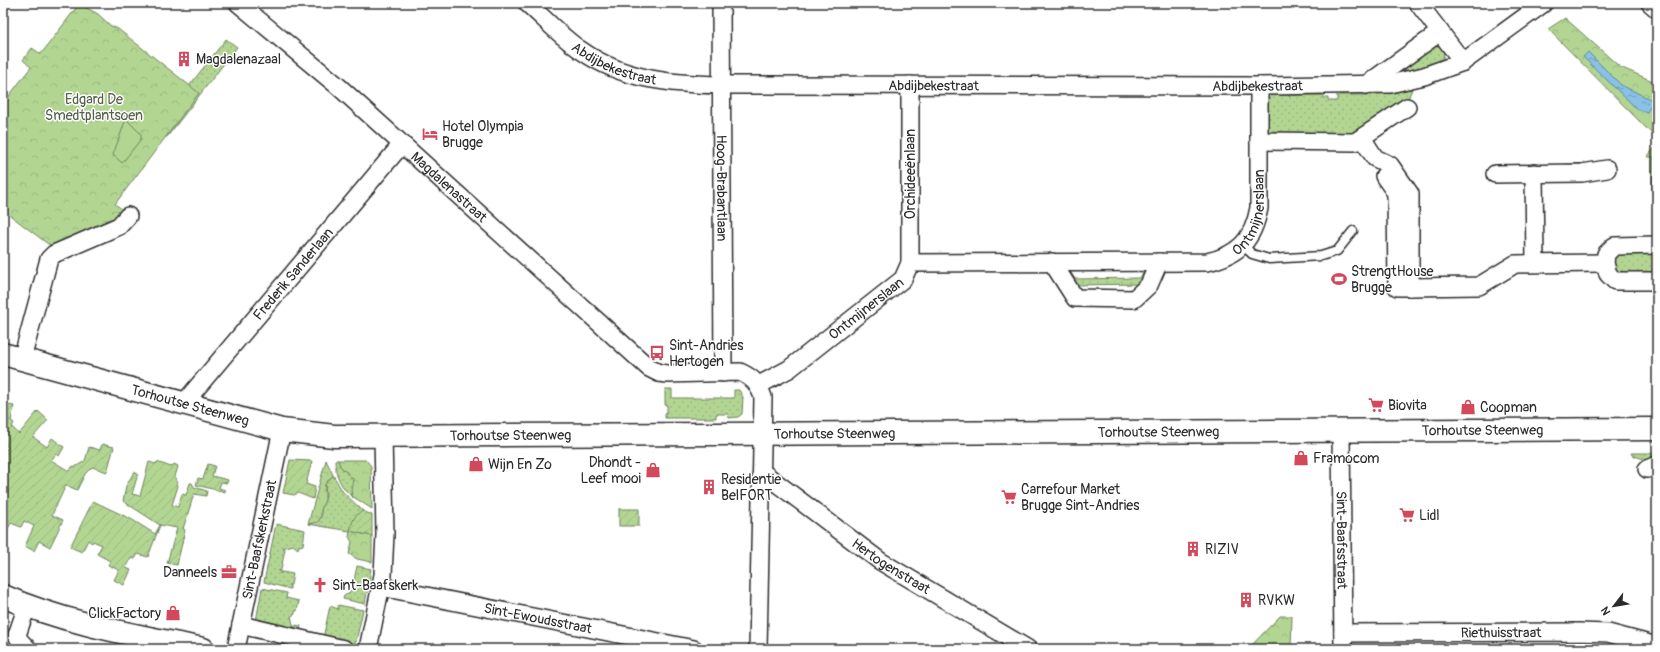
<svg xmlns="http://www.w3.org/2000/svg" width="1660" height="652" viewBox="0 0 1660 652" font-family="Pangolin,sans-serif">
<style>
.grass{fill:url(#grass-dots);stroke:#6e805e}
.forest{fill:url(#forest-crowns);stroke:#6e805e}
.garden{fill:url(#garden-furrows);stroke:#6e805e}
.pitch{fill:#b2d692;stroke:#6e805e}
.water{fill:url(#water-ripples);stroke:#63859c}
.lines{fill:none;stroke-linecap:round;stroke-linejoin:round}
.lane-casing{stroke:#2b2b2b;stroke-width:11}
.street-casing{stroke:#2b2b2b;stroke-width:20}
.secondary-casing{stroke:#2b2b2b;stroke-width:25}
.lane{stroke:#fff;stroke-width:8}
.street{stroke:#fff;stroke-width:17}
.secondary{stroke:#fff;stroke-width:22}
.labels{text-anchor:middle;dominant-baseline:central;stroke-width:3;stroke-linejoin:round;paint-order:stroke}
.poi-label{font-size:14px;fill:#2b2b2b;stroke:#fff;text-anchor:start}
.street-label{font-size:14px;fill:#2b2b2b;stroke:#fff}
.park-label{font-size:14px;fill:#545e4a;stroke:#fff}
</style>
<defs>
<pattern id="grass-dots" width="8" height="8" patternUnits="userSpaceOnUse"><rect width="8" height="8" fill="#b2d692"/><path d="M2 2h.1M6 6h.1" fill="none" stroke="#99b87e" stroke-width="1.8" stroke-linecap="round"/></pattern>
<pattern id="forest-crowns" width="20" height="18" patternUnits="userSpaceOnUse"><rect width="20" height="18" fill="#b2d692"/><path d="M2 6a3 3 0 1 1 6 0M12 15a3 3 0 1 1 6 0" fill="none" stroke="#99b87e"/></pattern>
<pattern id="garden-furrows" width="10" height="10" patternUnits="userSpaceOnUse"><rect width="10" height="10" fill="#b2d692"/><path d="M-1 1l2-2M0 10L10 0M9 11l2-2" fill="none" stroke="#99b87e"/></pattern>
<pattern id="water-ripples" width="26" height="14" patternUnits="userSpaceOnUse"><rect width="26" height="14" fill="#89c1e7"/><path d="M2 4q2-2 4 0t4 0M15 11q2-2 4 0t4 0" fill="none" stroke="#709dbb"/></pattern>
</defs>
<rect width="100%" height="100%" fill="#fff"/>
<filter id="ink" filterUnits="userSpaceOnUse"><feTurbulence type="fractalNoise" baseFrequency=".025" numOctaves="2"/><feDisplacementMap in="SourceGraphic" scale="8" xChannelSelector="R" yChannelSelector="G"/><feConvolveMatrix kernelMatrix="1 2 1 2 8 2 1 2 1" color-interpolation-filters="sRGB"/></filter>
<g filter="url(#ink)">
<!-- grass -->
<g class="grass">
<path d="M226 39 237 47 167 137 158 136 180 79 189 86Z"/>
<path d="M1436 45H1440L1444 50 1443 60C1435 64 1411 73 1404 70L1403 68Z"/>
<path d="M1412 89 1406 104 1356 132 1351 133H1269L1268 130 1267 101 1272 95H1324V98H1328V101H1337V95H1371Z"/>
<path d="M1657 251V274L1618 273C1613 267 1611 261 1616 254Z"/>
<path d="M1144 270H1148L1142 284 1074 285 1067 271H1070L1075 279 1140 278Z"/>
<path d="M665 389H672V398H734V390H739L743 397 742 414 738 417 729 418 728 414H716V418H665V413L667 412V405H665Z"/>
<path d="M335 460H338C340 470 353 472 354 481 354 485 352 490 351 495L353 498C341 487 335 476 335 460Z"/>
<path d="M333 475 343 492 363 511 354 519 350 531 308 524 314 523 321 517V510L326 496 325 484Z"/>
<path d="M276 524 305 530 303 545 299 546 298 549 293 545 283 548 285 549 281 570 278 571H281L280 574 282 572 293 574 291 585H288L290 586V589L264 582Z"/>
<path d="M357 566 371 569 365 604 343 599 344 596 349 593 353 587H355L353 585Z"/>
<path d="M262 588 287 593 286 598 299 601 297 611H295V614L291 616 294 628 296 625 301 626 300 633 256 621Z"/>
<path d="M338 605 363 610 356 642 352 644 323 638 330 606 338 609Z"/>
</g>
<!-- forest -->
<g class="forest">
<path d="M79 4 98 14 111 26 118 29 199 93 115 204 123 210 115 221 55 246 48 244 3 210V104L31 67 23 60 32 48 41 54Z"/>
<path d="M1565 18 1620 67 1657 83V139L1548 29Z"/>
<path d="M1657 145V199L1652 192 1653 157H1647Z"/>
<path d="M326 460 333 475 325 484V500L321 510V517L318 522 308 524Z"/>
<path d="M338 460H366L371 466 372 509 352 496 351 490 353 479 340 466Z"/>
<path d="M350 531 372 536V562L357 559 349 554 352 542 349 537Z"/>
<path d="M1280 616H1292L1291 649H1248Z"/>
</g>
<!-- garden -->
<g class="garden">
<path d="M4 404 14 406 11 421 14 423 12 427 19 434 38 411 48 420 33 437 47 447 52 438 64 447 59 456 56 454 51 460 69 471 73 466 75 467 85 461 89 447 100 450 102 444 114 447 107 472 92 467 85 474 77 490 66 485 52 515 63 520 50 547 39 541 34 551 25 546 34 526 24 521 21 527 11 523 5 534 3 533V453L8 447 3 443Z"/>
<path d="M1631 453H1657V459L1652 462 1632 455Z"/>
<path d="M290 460 312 461 306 484 315 487 313 499 298 493 294 495 283 493Z"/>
<path d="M149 462 156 464 157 462 171 467 174 464 178 466 175 477 178 486 172 505 178 507 182 494 186 495 190 483H192L194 487 207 491 206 496 194 494 183 529 185 530 177 565 167 563 177 528 160 525 148 557 138 554 135 559 131 558 126 568 131 570 124 585 114 580 119 570 108 565 110 561 97 554 102 545 93 541 92 543 88 540 82 552 70 547 93 501 131 519 155 534 160 525 123 501 126 486 134 472 138 474 132 494 140 496Z"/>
<path d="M208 464 215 466 212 476 228 480 227 483 221 482 219 488 225 490V492L196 485 198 478 203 479Z"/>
<rect x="619" y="509" width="20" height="17"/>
<path d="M363 511 372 515V536L350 531C352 522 354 514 363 511Z"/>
</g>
<!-- pitch -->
<path class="pitch" d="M126 119 141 134V139L122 163 113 155Z"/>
<!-- water -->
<path class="water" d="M1588 52 1621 85 1652 100 1653 103 1647 112 1638 110 1583 57Z"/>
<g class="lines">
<defs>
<path id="lane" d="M1243 245 1252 254 1269 259 1321 256 1337 251 1353 231"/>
<g id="street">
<path id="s1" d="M238 3 338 86 649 368 659 373 667 374 740 372C753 378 758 383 763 397L758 649"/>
<path id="s2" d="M527 3C545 19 562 38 582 51 623 80 672 84 722 85L1259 86 1390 84 1424 76 1463 62 1544 3"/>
<path id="s3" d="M721 3 723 373"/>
<path d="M1418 3 1463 62"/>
<path d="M1650 3 1657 9"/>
<path d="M1366 85 1440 32"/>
<path d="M1362 138 1375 158 1390 165 1410 194V287L1479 286 1515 264 1605 263"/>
<path d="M1259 141 1355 142 1407 107"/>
<path d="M1534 173 1535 263"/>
<path d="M1495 174 1582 173 1607 169"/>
<path d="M1384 176 1396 193 1397 287H1410"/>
<path d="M1657 245 1614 246 1606 254 1605 263 1608 274 1615 281H1657"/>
<path d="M1052 262 1075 298 1134 299 1149 285 1159 262"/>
<path id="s4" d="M910 263 1207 262C1239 255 1253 240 1259 208V86"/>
<path d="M22 359 49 259 54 254 119 226 128 216"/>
<path id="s5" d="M759 385 789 369 903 279 910 263V85"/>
<path id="s6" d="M184 403 402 144"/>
<path id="s7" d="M1341 431 1343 649"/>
<path d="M1647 469 1657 465"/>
<path id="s8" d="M762 472 880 561 1028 649"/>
<path id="s9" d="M381 587 694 649"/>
<path d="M27 606 17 635 20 641 28 649"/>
<path d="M241 625 344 649"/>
<path id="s10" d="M1343 633 1579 632 1608 633 1657 646"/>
<path id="s11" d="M236 649 282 430"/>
<path d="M368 649 383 575 385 534 383 436"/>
</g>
<g id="secondary">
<path id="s12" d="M3 354 282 430 334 436 1657 429"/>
<path d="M3 596C67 624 135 635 203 649"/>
</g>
</defs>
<!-- lane casing -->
<use href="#lane" class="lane-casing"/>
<!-- street casing -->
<use href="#street" class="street-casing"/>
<!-- secondary casing -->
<use href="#secondary" class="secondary-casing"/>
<!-- lane -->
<use href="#lane" class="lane"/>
<!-- street -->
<use href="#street" class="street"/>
<!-- secondary -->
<use href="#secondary" class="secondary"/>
</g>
</g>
<!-- icons -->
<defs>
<symbol id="building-bare" viewBox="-9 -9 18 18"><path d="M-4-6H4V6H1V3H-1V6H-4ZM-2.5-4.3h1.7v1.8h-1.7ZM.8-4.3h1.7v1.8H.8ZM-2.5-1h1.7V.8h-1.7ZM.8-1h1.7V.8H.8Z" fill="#d1495b" stroke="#fff" stroke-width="2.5" paint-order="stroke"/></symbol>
<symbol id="hotel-bare" viewBox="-9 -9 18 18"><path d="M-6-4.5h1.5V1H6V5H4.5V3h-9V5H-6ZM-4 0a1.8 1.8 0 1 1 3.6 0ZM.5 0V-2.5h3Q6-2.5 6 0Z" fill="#d1495b" stroke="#fff" stroke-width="2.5" paint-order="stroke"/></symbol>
<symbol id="stadium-bare" viewBox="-9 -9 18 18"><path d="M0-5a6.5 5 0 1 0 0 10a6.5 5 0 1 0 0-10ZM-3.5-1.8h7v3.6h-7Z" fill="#d1495b" stroke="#fff" stroke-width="2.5" paint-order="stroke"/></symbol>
<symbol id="bus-bare" viewBox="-9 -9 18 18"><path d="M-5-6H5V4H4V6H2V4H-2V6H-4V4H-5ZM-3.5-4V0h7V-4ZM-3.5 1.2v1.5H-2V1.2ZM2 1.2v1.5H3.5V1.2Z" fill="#d1495b" stroke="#fff" stroke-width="2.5" paint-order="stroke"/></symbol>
<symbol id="supermarket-bare" viewBox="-9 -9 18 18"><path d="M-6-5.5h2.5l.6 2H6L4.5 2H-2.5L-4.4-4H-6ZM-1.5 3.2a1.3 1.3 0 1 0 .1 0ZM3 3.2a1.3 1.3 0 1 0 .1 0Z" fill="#d1495b" stroke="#fff" stroke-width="2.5" paint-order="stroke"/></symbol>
<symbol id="shop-bare" viewBox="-9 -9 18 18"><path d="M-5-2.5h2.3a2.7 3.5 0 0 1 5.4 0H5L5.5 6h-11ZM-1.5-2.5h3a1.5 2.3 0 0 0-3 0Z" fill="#d1495b" stroke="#fff" stroke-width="2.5" paint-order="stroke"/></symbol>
<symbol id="office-bare" viewBox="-9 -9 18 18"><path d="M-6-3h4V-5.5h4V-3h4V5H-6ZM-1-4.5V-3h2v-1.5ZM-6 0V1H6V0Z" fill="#d1495b" stroke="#fff" stroke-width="2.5" paint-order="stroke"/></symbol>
<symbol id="church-bare" viewBox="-9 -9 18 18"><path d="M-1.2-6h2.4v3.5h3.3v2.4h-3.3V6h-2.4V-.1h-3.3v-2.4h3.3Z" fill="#d1495b" stroke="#fff" stroke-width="2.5" paint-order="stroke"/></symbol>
</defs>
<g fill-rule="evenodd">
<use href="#building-bare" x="173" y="48" width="22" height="22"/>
<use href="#hotel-bare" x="419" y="123" width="22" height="22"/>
<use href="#stadium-bare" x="1328" y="268" width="22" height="22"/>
<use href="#bus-bare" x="646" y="342" width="22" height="22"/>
<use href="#supermarket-bare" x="1365" y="394" width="22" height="22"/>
<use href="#shop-bare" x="1457" y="396" width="22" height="22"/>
<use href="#shop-bare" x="1290" y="447" width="22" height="22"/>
<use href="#shop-bare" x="465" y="453" width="22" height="22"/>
<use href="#shop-bare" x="642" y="459" width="22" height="22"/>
<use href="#building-bare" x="698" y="476" width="22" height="22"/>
<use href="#supermarket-bare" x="998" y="486" width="22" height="22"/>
<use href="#supermarket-bare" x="1396" y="504" width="22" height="22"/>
<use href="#building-bare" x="1182" y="538" width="22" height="22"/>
<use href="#office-bare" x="218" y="561" width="22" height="22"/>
<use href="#church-bare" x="309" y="574" width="22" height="22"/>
<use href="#building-bare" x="1235" y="589" width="22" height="22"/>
<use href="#shop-bare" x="162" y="602" width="22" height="22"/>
</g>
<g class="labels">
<!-- poi labels -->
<g class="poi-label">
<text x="196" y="59">Magdalenazaal</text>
<text x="442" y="126">Hotel Olympia<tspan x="442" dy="16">Brugge</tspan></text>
<text x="1351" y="271">StrengtHouse<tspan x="1351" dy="16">Brugge</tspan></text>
<text x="669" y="345">Sint-Andries<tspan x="669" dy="16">Hertogen</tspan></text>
<text x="1388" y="405">Biovita</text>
<text x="1480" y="407">Coopman</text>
<text x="1313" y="458">Framocom</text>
<text x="641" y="462" text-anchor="end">Dhondt -<tspan x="641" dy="16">Leef mooi</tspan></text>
<text x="488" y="464">Wijn En Zo</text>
<text x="721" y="479">Residentie<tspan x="721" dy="16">BelFORT</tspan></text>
<text x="1021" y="489">Carrefour Market<tspan x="1021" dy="16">Brugge Sint-Andries</tspan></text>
<text x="1419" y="515">Lidl</text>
<text x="1205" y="549">RIZIV</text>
<text x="217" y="572" text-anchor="end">Danneels</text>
<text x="332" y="585">Sint-Baafskerk</text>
<text x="1258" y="600">RVKW</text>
<text x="161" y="613" text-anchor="end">ClickFactory</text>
</g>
<!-- street labels -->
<g class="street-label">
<text stroke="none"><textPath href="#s2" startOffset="108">Abdijbekestraat</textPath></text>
<text stroke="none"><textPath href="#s2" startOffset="431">Abdijbekestraat</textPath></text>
<text stroke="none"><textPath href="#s2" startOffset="755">Abdijbekestraat</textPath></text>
<text transform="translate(910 174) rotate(-90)">Orchideeënlaan</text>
<text stroke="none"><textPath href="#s1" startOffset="280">Magdalenastraat</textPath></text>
<text stroke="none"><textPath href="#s3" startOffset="185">Hoog-Brabantlaan</textPath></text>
<text stroke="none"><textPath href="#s4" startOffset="371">Ontmijnerslaan</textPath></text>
<text stroke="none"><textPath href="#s6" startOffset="169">Frederik Sanderlaan</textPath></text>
<text stroke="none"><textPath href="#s5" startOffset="132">Ontmijnerslaan</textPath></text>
<text stroke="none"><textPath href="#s12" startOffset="194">Torhoutse Steenweg</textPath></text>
<text stroke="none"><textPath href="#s12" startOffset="1490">Torhoutse Steenweg</textPath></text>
<text stroke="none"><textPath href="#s12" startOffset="1166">Torhoutse Steenweg</textPath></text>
<text stroke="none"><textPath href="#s12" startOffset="842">Torhoutse Steenweg</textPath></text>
<text stroke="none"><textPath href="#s12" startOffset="518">Torhoutse Steenweg</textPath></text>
<text stroke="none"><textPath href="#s11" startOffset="112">Sint-Baafskerkstraat</textPath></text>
<text stroke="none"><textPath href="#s7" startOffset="109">Sint-Baafsstraat</textPath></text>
<text stroke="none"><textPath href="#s8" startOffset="160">Hertogenstraat</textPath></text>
<text stroke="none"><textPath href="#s9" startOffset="160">Sint-Ewoudsstraat</textPath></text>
<text stroke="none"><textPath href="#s10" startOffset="158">Riethuisstraat</textPath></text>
</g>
<!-- park labels -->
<g class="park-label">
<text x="94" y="99">Edgard De<tspan x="94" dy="16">Smedtplantsoen</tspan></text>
</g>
</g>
<!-- margin -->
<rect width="1660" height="652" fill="none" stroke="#fff" stroke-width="16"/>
<rect x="8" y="8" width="1644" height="636" fill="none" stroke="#2b2b2b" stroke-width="1.5" filter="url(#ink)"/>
<!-- north arrow -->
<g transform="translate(1614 606) rotate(239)" stroke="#ffffff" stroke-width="3" paint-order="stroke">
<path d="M0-3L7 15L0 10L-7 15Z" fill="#2b2b2b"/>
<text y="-6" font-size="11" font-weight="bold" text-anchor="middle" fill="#2b2b2b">N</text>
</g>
</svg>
